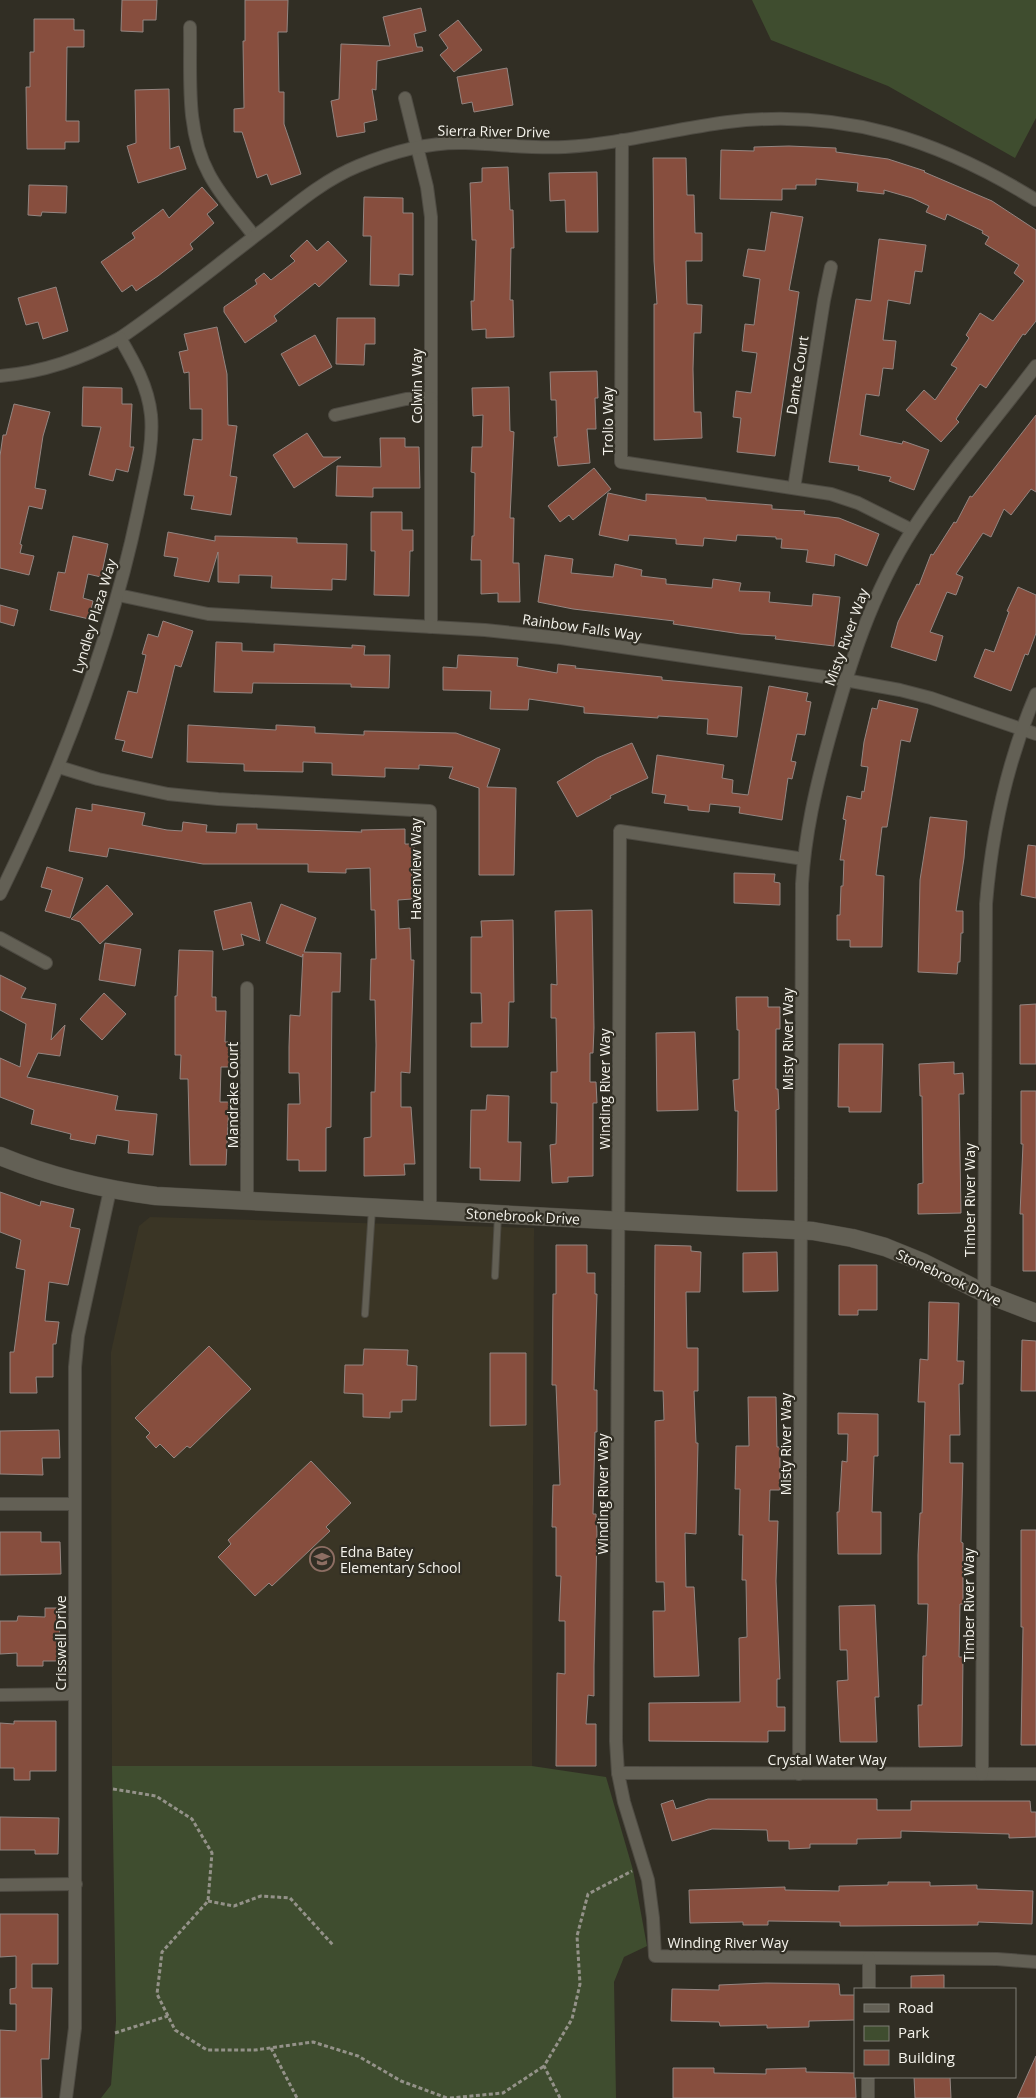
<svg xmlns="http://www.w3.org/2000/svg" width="1036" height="2098" viewBox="0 0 1036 2098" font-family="'Open Sans',sans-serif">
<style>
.built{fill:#3a3525}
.green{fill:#3f4d2f}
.building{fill:#874e3e;stroke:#938581}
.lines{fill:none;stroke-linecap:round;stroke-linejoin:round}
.lane-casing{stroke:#4e4b43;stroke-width:8}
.street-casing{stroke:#4e4b43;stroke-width:14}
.secondary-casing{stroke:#4e4b43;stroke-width:19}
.path{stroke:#949289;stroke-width:3;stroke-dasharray:4 2.5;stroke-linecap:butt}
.lane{stroke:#636055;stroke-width:6}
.street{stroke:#636055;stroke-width:12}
.secondary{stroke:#636055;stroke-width:18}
.labels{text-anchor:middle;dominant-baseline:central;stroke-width:4.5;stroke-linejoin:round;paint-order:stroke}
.street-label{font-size:14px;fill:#f5f3ec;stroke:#312e24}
.poi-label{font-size:14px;fill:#f5f3ec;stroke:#312e24;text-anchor:start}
</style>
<rect width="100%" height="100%" fill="#312e24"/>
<!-- built -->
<path class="built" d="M150 1217 534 1228 532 1766H112L111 1352 139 1226Z"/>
<!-- green -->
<g class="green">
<path d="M752 0H1036V118L1015 158 888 86 771 40Z"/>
<path d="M112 1766H532L606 1777 633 1870 647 1946 624 1957 614 1982 616 2098H101L111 2085 116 2022Z"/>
</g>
<!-- building -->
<g class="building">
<path d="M122 0H157L156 20H143V32L121 31Z"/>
<path d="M245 0H288L287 32H278L279 92H284V124L301 174 271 185 267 174 257 178 242 132H234V109L244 108 243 41H245Z"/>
<path d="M421 8 426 31 414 34 417 47H422L423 51 377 61 376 90 372 89 377 120 364 123 365 132 337 137 331 101 339 99 341 44 390 46 383 17Z"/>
<path d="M34 19H74V30H84V47H67L66 121H79V142H65V149H27L26 87H30V52H34Z"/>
<path d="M458 20 482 50 454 72 440 55 448 48 439 35Z"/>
<path d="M507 68 513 105 474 112 472 102 462 104 457 77Z"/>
<path d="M169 89 170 149 179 146 186 169 138 183 127 146 136 143 135 90Z"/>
<path d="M789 146 836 148V152L888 159 925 171 924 172 992 201 1036 230V321L1025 335 1023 334 986 388 980 384 956 419 959 422 941 442 906 410 924 390 935 400 957 368 951 365 969 338 966 335 980 313 993 321 1024 281 1014 273 1019 265 985 244 989 237 982 233 983 231 947 214 945 220 926 212 929 206 912 198 884 190V194L857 191 858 183 816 179V185H796V189H782V200L720 199 721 150 754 151V147Z"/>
<path d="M653 158H686L687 195H694L695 233H702V261H686L687 304 702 305 701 333H694L693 369 694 412H701L702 438 654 440V304H657L654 261Z"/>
<path d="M508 167 510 210H513L514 248H511L510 300H513L514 337 486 338V329L472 330 471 301H474L476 240H472L470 183 482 182V168Z"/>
<path d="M597 172 598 232H566L565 200 550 201 549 173Z"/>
<path d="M29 185 67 186 66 213 42 212 41 216 28 215Z"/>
<path d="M202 187 218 205 207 214 214 223 190 244 193 249 158 276 136 291 132 285 122 292 101 262 135 238 132 233 163 209 169 218Z"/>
<path d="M364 197 403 198V213H413V275L399 274V286L370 285 371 236H363Z"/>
<path d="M771 212 803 217 789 290 799 292 775 456 737 452 741 418 733 417 736 391 751 393 757 353 742 351 745 324 754 325 760 279 743 276 748 249 765 251Z"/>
<path d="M879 239 926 245 922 272 915 271 910 304 888 300 883 340 896 341 893 369 883 368 879 396 866 394 860 435 902 444 903 441 929 450 914 490 889 481 891 477 858 470 859 466 829 462 856 299 871 301Z"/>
<path d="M307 240 317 251 328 241 347 261 319 287 315 283 274 316 277 321 245 343 224 312V307L257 284 255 280 264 273 271 280 295 261 290 256Z"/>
<path d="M56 287 68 331 43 339 38 322 26 325 18 298Z"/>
<path d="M337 318H375V344H365L364 365 336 364Z"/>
<path d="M217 327 227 374 228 425 237 426 230 476 237 477 231 515 191 509 194 496 184 495 193 439 202 440V409H190L189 372 184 373 179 352 188 350 184 334Z"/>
<path d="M315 335 332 367 299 386 281 354Z"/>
<path d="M597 371 598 398H595L596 429H587L590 463 558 466 554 437H557L556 400H551L550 372Z"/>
<path d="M83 387 122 388V404H132L130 447H134L128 472 116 469 113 481 89 475 101 427 82 426Z"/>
<path d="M509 387 510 431 514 432 510 518H514L513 563H519L520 602H498V593L481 594V560H471L472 536H474L475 473 471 472 472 447H482L483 415 473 416 472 388Z"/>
<path d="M14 404 50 412 43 436 35 488 46 490 42 509 29 506 20 544 22 545 20 553 34 556 29 575 0 568V456L3 435H6Z"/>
<path d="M1036 415V492L1031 489 1011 515 1004 509 991 537 983 533 956 574 963 577 956 595 947 592 930 632 943 636 936 661 891 647 898 622 917 584 919 585 931 554 933 555 954 522 956 523 970 496 972 497Z"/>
<path d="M307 433 323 457H341L294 488 273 455Z"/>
<path d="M380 438H405V447H419L420 488H373V497L336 496 337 466 381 467Z"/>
<path d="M594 468 611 489 573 520 569 515 560 522 548 506Z"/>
<path d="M608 493 646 501V494L706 498V500L772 505V509L805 511 804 514 839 518 879 534 867 566 835 554 834 566 806 562 808 550 781 548 782 539H776V537L737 535 736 541 704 538 703 546 676 544V539L629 535 628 541 599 535Z"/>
<path d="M371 512H402V530H413V551H410L409 596 374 595 375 551H371Z"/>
<path d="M168 532 215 541V536L297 538V543L347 544 346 580 332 579V590L271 588 272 576 239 575V583L218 582V552L209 582 174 576 178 558 164 556Z"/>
<path d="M73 536 108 544 101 577 88 574 83 598 93 601 89 619 50 610 58 572 65 573Z"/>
<path d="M545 555 573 559 571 573 613 577 615 564 642 570 641 576 666 579V584L712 588 713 579 741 583 739 591 770 592 769 602 812 606 813 594 840 597 834 646 775 639 776 636 741 634 673 624 674 621 573 609 538 602Z"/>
<path d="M1018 587 1036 595V633L1028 655 1025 654 1011 691 974 677 985 649 994 652 1009 612 1007 611Z"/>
<path d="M0 605 18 610 14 626 0 622Z"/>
<path d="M163 621 193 631 181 667 175 665 152 758 122 751 125 741 115 739 128 691 137 693 146 655 142 654 148 634 158 637Z"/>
<path d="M216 642 242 643V651L274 652V644L352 648V645L365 646 364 655H390L389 688 351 687V684L253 683 252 693 214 692Z"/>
<path d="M458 655 518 658 517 666 557 673 558 664 576 666 575 668 662 677V680L742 687 737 737 707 734 708 719 658 716V718L584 713V707L529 699 528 710 490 709 491 691 443 690V667L457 668Z"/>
<path d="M769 686 808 693 806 701 811 702 805 735 797 734 791 761 796 762 792 779 788 778 782 820 739 813 740 807 710 804 709 812 688 810V806L664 803 666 795 652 793 657 755 724 765 722 778 733 780 732 793 748 795Z"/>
<path d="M879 700 918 709 910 742 901 740 887 827H882L876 875 884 876 882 947H850V940H837V915H840L841 886H843L844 860H840L846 820 843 819 847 796 861 799 862 791 864 792 868 767 861 766 864 742 872 708 877 709Z"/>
<path d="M188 725 276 730V725L315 727V733L364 735V731L456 733 500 749 487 787 516 788 514 875H479V788L449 778 453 767 419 765V769L385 768V777L332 775V763L303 762V772L244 771V764L187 762Z"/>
<path d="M632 743 648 778 610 796 611 798 577 817 557 782 597 758Z"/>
<path d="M92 804 145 813 142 825 167 830 182 831 183 822 207 825 206 832 236 833 237 824H257V829L301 830 362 832 361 830 405 829V844H414V868H412V899L398 900 399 929 410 928 411 960H414L410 1073 401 1072V1107H411L415 1164H404L405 1175 364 1176V1138L371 1137V1092H375L376 1045 375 1000H370L371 959H376L375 910H371L370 868 346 869V873L308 872V864H203L109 848 107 857 69 851 76 808 92 811Z"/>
<path d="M930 817 967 821 964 858 956 911H963V933H961L960 962H958L957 974 918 972 920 880Z"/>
<path d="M1028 845 1036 846V898L1021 895Z"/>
<path d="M47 867 83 878 70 918 45 911 52 890 41 887Z"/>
<path d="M734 873 775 874 774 882 780 883V905L734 903Z"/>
<path d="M107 885 133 914 100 944 80 922 71 919Z"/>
<path d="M251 902 260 941 241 934 244 945 223 950 214 911Z"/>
<path d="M281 904 316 918 304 952 341 953 340 992H332L331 1127 326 1128V1171H299V1160H287L288 1104H300L299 1073H289V1047L290 1015 300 1016 303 954 302 957 266 943Z"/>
<path d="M592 910 594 1028 593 1053H590V1082H596L597 1103H593V1176L568 1177V1182L552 1183 550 1145 556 1144 557 1103H551V1072H557L556 1018H551V984L557 985 555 911Z"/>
<path d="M513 920 514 1002H509L508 1047H471V1023H482L481 993H471V937H482L481 921Z"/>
<path d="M105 943 141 949 135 986 99 980Z"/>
<path d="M179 950 213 951 212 997H216V1011H226L225 1042H230V1067H221L220 1102H229L226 1165H190L188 1079H180L181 1055H175V996H177Z"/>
<path d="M0 975 26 988 21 998 56 1004 51 1040 65 1025 60 1056 38 1053 27 1077 118 1096 115 1110 157 1114 153 1155 128 1153 129 1141 97 1135 95 1144 70 1139 71 1134 31 1124 34 1110 0 1097V1058L20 1067 26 1024 0 1010Z"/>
<path d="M104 993 126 1014 102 1040 80 1019Z"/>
<path d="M736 997H768V1007H780V1029H776V1089H778L779 1109 776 1110 777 1191H737L738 1111H735L733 1080 739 1079V1030H737Z"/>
<path d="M1036 1004V1064H1020V1005Z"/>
<path d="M695 1032 698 1110 657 1111 656 1033Z"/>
<path d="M839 1044H883L881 1112H849V1107H838Z"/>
<path d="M954 1062V1074L963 1073 964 1094H959L961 1213 918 1214V1184L923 1183 922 1096H920L919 1064Z"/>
<path d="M1021 1091H1036V1271H1023V1214H1020L1023 1144H1021Z"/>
<path d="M487 1095 509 1096 508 1142H521L520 1181 480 1180V1168H470L471 1110H486Z"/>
<path d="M0 1192 40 1206 41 1201 74 1209 70 1227 80 1229 68 1285 49 1282 45 1321 59 1322 56 1344H53V1377H36L37 1393H10V1352H14L25 1270 16 1268 21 1240 0 1232Z"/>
<path d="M556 1245H587V1273H595V1294H597L594 1390H597V1432H595L593 1514H596L597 1533 594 1666V1696L588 1695 586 1724H596V1766H556L557 1673 565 1674V1621H559L561 1576H556V1527H552L553 1485H560L556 1385H552L553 1294H556Z"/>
<path d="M655 1245 691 1246V1251L701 1252 700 1292H686L687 1348H698V1391H694L696 1443H698L696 1534 685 1533 686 1587H694L699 1676 654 1677 653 1611H665L664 1582H656L655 1421 664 1420 663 1391H654Z"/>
<path d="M777 1252 778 1291 743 1292V1253Z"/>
<path d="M839 1265H877V1310H858V1315H839Z"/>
<path d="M929 1302 959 1303 957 1361H964L963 1384H959L960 1435H950V1463H963L961 1542 963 1543V1604H960L959 1657H963L962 1746 919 1747 918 1705H922L923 1656H926L928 1604H918V1555L920 1513H922L925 1402H918L920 1359 928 1360Z"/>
<path d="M1022 1340 1036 1341V1391H1021Z"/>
<path d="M209 1346 251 1389 190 1448 187 1446 174 1458 160 1444 156 1448 146 1437 150 1433 135 1418Z"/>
<path d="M364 1349 408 1350 407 1365 417 1366 416 1400H402V1412H390V1418L363 1417V1394L344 1393 345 1365H363Z"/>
<path d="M490 1353H526V1425L490 1426Z"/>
<path d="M748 1397H776L777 1447H780V1490H770L769 1521H778L776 1581 780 1679H777V1707H785V1731H768V1742L649 1741V1703L740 1702 739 1638 747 1637 746 1580H742L743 1535H739L740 1489H735L736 1446H749Z"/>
<path d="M838 1413 878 1414V1456H874L872 1512H881V1554H838L837 1512H839L842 1461 847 1462 848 1434H838Z"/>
<path d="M59 1430 60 1458H42L43 1475 0 1474V1431Z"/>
<path d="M311 1461 351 1503 326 1527 330 1531 272 1586 269 1583 255 1596 218 1557 231 1544 228 1540Z"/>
<path d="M1021 1530H1036V1745H1021L1023 1627H1021Z"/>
<path d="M0 1532H41V1542H60L61 1574 0 1575Z"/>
<path d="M875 1605 879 1697H875L877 1742H840L837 1681 848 1680 847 1650H840L839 1606Z"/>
<path d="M45 1608H60L59 1661H43V1666H17V1653L0 1654V1621H17L18 1616 45 1617Z"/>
<path d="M14 1721H56V1771H30V1780H14V1768H0V1723L14 1724Z"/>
<path d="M708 1799H877V1810H911V1801H1030L1031 1812H1036V1837L1009 1838V1834L901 1831V1838L857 1839V1844H810V1848L789 1849V1841H768L767 1830 712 1829 672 1841 661 1804 673 1800 676 1809Z"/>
<path d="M0 1817 59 1818 58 1854H35V1850H0Z"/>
<path d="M888 1882H930V1886L977 1885V1889L1033 1891 1032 1924 978 1922V1925L858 1926H840V1922L768 1921V1925H743V1922L690 1923 689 1890 785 1887V1890L839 1891V1886L888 1885Z"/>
<path d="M0 1914H58V1964H32V1988H52L49 2059H41L42 2098H0V2030L16 2031V2004H10V1989L16 1988V1956L0 1957Z"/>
<path d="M944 1975V1989H911V1976Z"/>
<path d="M766 1983 839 1984 840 1995H855V2020L809 2021V2027L767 2028V2025L720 2026 719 2022 671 2021 672 1989 719 1990V1985Z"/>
<path d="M1036 2056V2098H1017Z"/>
<path d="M673 2068H714V2073L766 2074V2069L806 2068V2072L855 2073 856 2098H673Z"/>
<path d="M914 2077H950L951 2098H915Z"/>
</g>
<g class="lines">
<defs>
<g id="lane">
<path d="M495 1276 498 1215"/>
<path d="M365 1314 372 1209"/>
</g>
<g id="street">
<path d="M190 27C191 76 185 130 209 174 221 197 239 216 254 236"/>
<path d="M405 98 427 187 431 217V627"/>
<path d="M622 140 621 462 831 494 858 503 912 530"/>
<path d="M0 376C44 372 81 359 120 338 170 304 218 264 267 227 296 204 324 180 358 166 391 152 429 142 465 143 499 144 531 149 565 147 620 144 673 129 728 122 843 108 939 140 1036 200"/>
<path d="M335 415 406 399 431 398"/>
<path d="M794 488 824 300 831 267"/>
<path d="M118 595 208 614 485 630 561 638 845 680 900 690 931 698 1036 734"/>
<path d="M59 767 98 779 168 794 218 799 430 811V1211"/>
<path d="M804 859 620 831 616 1741 618 1773 624 1802 648 1880 653 1918 655 1956 997 1959 1036 1962"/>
<path d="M0 894C60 772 110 645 138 511 144 480 154 447 151 415 148 386 134 362 120 338"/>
<path d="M0 938 46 963"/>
<path d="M247 988V1201"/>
<path d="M0 1504H75"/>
<path d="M0 1695 75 1694"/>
<path d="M618 1773 1036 1774"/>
<path d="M799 1774 802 884C805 833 816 787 829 739 849 666 871 594 913 529 950 472 995 420 1036 366"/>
<path d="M982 1774 986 904C992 830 1007 762 1036 694"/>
<path d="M0 1885 76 1884"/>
<path d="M869 1989V1958"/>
<path d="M66 2098 75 2028V1367L78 1336 110 1190"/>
<path d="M868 2098V2077"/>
</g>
<path id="secondary" d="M0 1156C51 1177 101 1189 156 1196L813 1231 852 1238 885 1247 922 1262 984 1293 1036 1313"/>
</defs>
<!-- lane casing -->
<use href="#lane" class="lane-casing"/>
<!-- street casing -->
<use href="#street" class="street-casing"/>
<!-- secondary casing -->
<use href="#secondary" class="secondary-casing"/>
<!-- path -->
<g class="path">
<path d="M113 1789 156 1796 192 1819 212 1853 208 1901 162 1952 157 1994 175 2030 207 2050H255L313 2042 358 2056 401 2081 447 2098"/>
<path d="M208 1901 234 1906 261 1896 290 1898 333 1945"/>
<path d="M115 2033 168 2016"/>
<path d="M271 2048 297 2098"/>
<path d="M450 2098 503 2093 544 2066"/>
<path d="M560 2098 544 2066 572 2019 580 1984 577 1936 588 1894 632 1871"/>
</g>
<!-- lane -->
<use href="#lane" class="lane"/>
<!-- street -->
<use href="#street" class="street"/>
<!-- secondary -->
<use href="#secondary" class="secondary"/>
</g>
<!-- icons -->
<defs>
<symbol id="school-ring" viewBox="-11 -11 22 22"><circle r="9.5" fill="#312e24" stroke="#8d6e63" stroke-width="1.5"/><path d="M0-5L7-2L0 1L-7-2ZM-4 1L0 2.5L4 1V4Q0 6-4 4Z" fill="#8d6e63"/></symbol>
</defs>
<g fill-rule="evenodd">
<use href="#school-ring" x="308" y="1545" width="28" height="28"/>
</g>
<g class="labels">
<!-- street labels -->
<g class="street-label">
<text transform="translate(494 131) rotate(1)">Sierra River Drive</text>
<text transform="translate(797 375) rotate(-81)">Dante Court</text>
<text transform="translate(416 386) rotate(-90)">Colwin Way</text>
<text transform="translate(607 421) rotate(-90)">Trolio Way</text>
<text transform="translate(94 616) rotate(-73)">Lyndley Plaza Way</text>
<text transform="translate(582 627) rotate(8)">Rainbow Falls Way</text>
<text transform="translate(846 637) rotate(-70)">Misty River Way</text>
<text transform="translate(415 869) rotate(-90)">Havenview Way</text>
<text transform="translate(787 1039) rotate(-90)">Misty River Way</text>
<text transform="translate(604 1089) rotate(-90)">Winding River Way</text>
<text transform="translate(232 1095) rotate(-90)">Mandrake Court</text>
<text transform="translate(969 1200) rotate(-90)">Timber River Way</text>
<text transform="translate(523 1216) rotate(3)">Stonebrook Drive</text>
<text transform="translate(949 1277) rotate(25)">Stonebrook Drive</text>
<text transform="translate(785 1444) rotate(-90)">Misty River Way</text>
<text transform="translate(602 1494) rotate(-90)">Winding River Way</text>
<text transform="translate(968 1605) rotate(-90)">Timber River Way</text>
<text transform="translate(60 1643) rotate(-90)">Crisswell Drive</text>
<text x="827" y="1759">Crystal Water Way</text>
<text x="728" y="1942">Winding River Way</text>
</g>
<!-- poi labels -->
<g class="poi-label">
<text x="340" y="1551">Edna Batey<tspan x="340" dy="16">Elementary School</tspan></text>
</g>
</g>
<!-- legend -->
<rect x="854" y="1988" width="162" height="90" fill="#312e24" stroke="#7f7d74"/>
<rect x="864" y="2004" width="25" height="8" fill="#636055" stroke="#7f7d74"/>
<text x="898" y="2013" font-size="15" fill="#f5f3ec">Road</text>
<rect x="864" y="2026" width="25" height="15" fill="#3f4d2f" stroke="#7f7d74"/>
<text x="898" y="2038" font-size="15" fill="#f5f3ec">Park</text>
<rect x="864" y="2050" width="25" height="15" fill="#874e3e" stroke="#7f7d74"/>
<text x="898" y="2063" font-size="15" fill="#f5f3ec">Building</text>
</svg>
